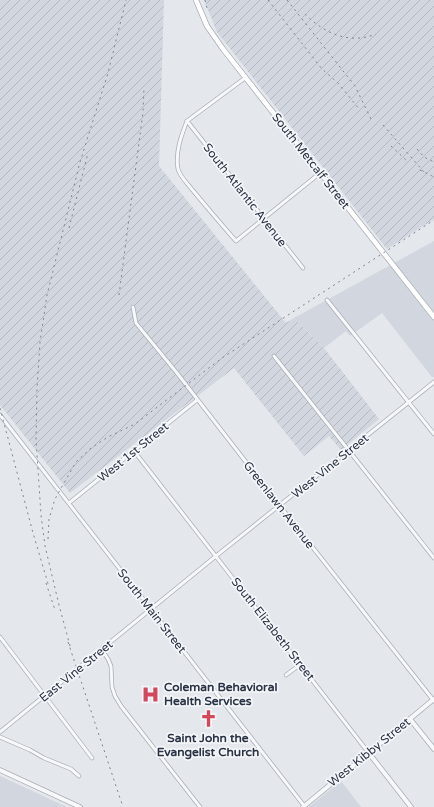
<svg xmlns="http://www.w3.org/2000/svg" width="434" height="807" viewBox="0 0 434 807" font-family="'Varela Round',sans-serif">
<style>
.built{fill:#d2d6de}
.industrial{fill:url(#industrial-furrows)}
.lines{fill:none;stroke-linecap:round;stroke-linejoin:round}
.minor-casing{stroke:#a9aeb7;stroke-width:4.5}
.tertiary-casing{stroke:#a9aeb7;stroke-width:5.5}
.secondary-casing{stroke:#a9aeb7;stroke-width:6}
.minor{stroke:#f7f8fa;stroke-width:3}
.tertiary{stroke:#f7f8fa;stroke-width:4}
.secondary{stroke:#fff;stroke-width:4.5}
.rail{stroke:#7d8696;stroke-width:1;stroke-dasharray:2 4;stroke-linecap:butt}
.labels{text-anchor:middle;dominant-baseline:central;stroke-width:3.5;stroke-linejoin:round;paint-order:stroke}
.street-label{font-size:12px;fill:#2b3445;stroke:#f4f6f9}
.poi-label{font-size:12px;font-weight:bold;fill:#2b3445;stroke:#f4f6f9;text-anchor:start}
</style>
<defs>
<pattern id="industrial-furrows" width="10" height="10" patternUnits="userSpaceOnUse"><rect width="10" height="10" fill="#d2d6de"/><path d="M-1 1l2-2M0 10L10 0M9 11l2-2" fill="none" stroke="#b4b8c0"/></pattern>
</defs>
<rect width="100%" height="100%" fill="#e4e7ec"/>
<!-- built -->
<g class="built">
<path d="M434 241V377H432L382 313 350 336 346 331 324 348 294 318Z"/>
<path d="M0 776 67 807H0Z"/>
<path d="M341 781 361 807H309Z"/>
</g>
<!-- industrial -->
<g class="industrial">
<path d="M0 0H164L159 166 286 323 294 318 324 348 379 419 341 450 329 436 304 456 234 368 70 493 0 405Z"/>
<path d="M204 0H434V219L387 249 217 32Z"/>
</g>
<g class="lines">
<defs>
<g id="minor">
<path d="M245 78 187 121C181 136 175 153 178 169 180 176 186 182 190 187 205 205 220 223 236 241L320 173"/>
<path d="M187 121 303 268"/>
<path d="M327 300 434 434"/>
<path d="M133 307 136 323 177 373 280 506 434 701"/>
<path d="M274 356 434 558"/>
<path d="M0 415 305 807"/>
<path d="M134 451 368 752"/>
<path d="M69 503 197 400"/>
<path d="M0 637 92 758"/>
<path d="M102 650 108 659 111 666 112 687 115 696 121 706 200 807"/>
<path d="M286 675 301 664"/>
<path d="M0 732 216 556 434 382"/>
<path d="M0 737 30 750 44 758 71 769 79 776"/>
</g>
<g id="tertiary">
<path d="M410 719 434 749"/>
<path d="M368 752 411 807"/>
<path d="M0 770 80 807"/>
<path d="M303 807 434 699"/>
</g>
<path id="secondary" d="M196 0 207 26 223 49 434 317"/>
</defs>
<!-- minor casing -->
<use href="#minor" class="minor-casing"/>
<!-- tertiary casing -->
<use href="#tertiary" class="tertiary-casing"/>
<!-- secondary casing -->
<use href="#secondary" class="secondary-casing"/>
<!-- minor -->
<use href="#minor" class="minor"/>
<!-- tertiary -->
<use href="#tertiary" class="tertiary"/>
<!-- secondary -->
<use href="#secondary" class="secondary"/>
<!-- rail -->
<g class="rail">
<path d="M205 0 207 8"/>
<path d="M268 0 322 69 339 84 359 109"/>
<path d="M287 0 355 86 372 121"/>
<path d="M305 14C324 33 349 45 376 34"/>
<path d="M383 125 424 172"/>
<path d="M391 146 407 161"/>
<path d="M417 149 424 157 434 162"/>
<path d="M420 170 434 177"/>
<path d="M69 228 88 153"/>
<path d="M119 295 143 112 144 88"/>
<path d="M0 408 33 533 49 587"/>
<path d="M48 539 49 519 55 499 76 462 91 448 108 437 135 424 222 358 434 220"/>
<path d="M46 583 55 610"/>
<path d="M68 642 123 807"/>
<path d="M70 646 59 605 45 546 41 515 36 439 37 388 40 342 47 295 80 162 108 73 126 0"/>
</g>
</g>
<!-- icons -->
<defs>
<symbol id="hospital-bare" viewBox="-9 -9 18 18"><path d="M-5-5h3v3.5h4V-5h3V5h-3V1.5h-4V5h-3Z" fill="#d1495b" stroke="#f4f6f9" stroke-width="2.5" paint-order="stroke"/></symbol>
<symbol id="church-bare" viewBox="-9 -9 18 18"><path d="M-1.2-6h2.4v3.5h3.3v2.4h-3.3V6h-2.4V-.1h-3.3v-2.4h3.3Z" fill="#d1495b" stroke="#f4f6f9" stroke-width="2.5" paint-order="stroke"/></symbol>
</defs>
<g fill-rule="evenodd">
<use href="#hospital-bare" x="138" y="682" width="25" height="25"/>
<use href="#church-bare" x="196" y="706" width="25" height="25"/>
</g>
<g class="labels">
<!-- street labels -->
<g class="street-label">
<text transform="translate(311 161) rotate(52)">South Metcalf Street</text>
<text transform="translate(245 195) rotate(52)">South Atlantic Avenue</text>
<text transform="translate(133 452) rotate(-39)">West 1st Street</text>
<text transform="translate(330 466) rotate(-39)">West Vine Street</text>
<text transform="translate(279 505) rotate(52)">Greenlawn Avenue</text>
<text transform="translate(152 611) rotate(52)">South Main Street</text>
<text transform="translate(273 629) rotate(52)">South Elizabeth Street</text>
<text transform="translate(76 671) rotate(-39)">East Vine Street</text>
<text transform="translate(369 752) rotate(-39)">West Kibby Street</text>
</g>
<!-- poi labels -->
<g class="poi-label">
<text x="164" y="687">Coleman Behavioral<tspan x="164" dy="14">Health Services</tspan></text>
<text x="208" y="738" text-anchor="middle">Saint John the<tspan x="208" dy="14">Evangelist Church</tspan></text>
</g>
</g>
</svg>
